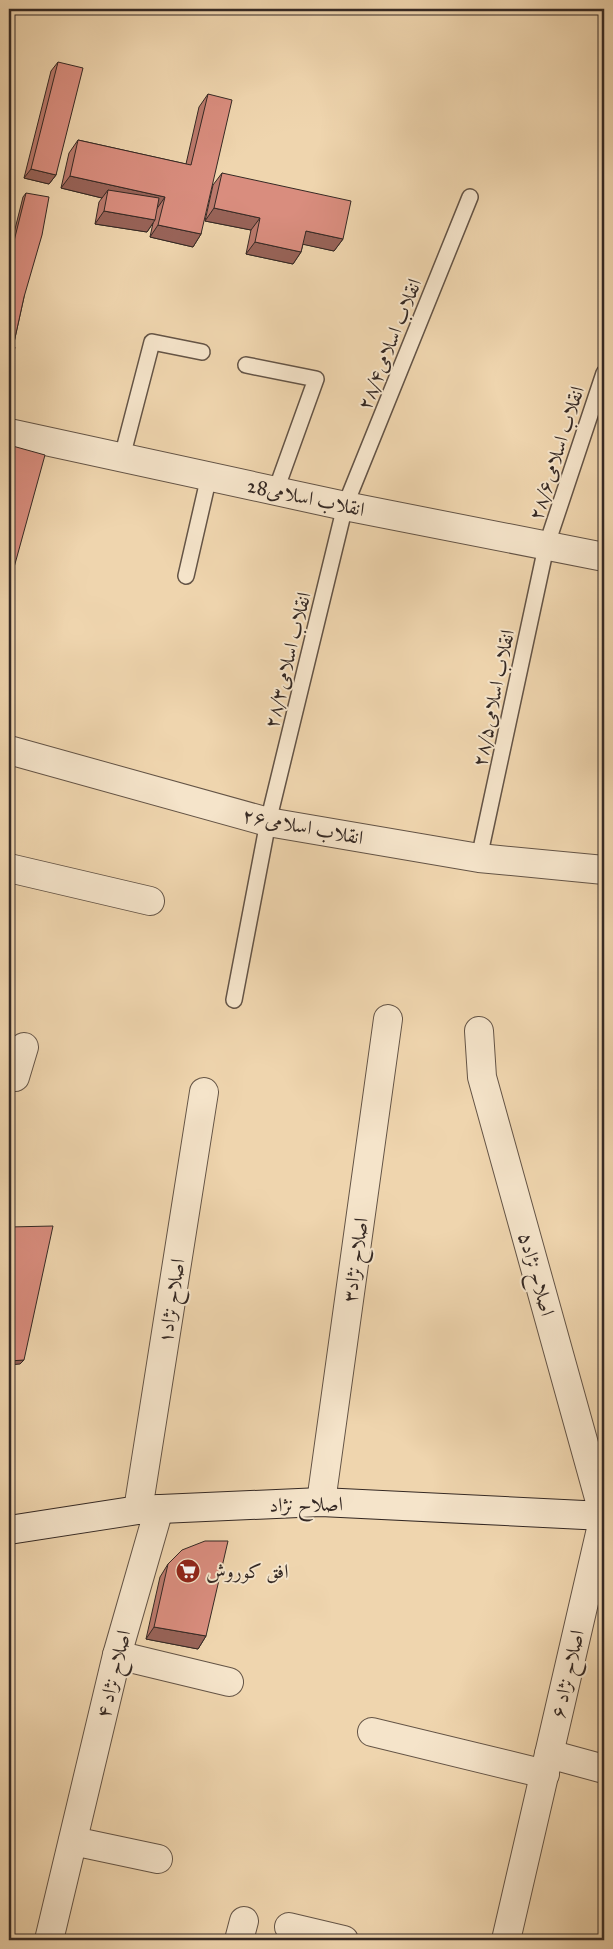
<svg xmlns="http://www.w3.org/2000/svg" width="613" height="1949" viewBox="0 0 613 1949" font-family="'IM FELL Great Primer',Amiri,serif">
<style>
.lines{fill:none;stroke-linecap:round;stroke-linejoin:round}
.service-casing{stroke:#645446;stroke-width:18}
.minor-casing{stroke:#645446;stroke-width:30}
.secondary-casing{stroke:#352924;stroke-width:30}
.service{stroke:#f5e4ca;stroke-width:15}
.minor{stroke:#f5e4ca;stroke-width:28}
.secondary{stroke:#f5e4ca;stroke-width:28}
.wall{fill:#bb796c;stroke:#352924}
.shaded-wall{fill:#986358;stroke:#352924}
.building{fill:#d98d7e;stroke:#352924}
.labels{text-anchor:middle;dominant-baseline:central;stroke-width:4;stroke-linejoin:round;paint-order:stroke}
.street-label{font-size:20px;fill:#352924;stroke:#f5e4ca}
.poi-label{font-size:20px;fill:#352924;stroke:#f5e4ca;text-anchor:start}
</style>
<rect width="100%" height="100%" fill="#efd5ae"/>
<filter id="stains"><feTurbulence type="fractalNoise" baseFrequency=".004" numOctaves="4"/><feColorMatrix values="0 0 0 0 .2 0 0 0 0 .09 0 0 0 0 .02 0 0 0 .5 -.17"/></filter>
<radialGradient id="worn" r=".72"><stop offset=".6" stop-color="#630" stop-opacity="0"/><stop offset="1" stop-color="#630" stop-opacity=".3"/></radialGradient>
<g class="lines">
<defs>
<g id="service">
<path d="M246 365 316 379 276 490"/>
<path d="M122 457 152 342 202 352"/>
<path d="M186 576 209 476"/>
<path d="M479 858 546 547 604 373"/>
<path d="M234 1000 268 822 345 506 470 197"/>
</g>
<g id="minor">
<path d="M9 433 345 506 604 557"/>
<path d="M9 750 268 822 479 858 604 870"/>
<path d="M9 868 150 901"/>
<path d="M479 1031 482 1077 604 1516 506 1940"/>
<path d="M9 1075 15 1077 24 1047"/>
<path d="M321 1502 388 1019"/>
<path d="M138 1510 204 1092"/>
<path d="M117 1655 229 1682"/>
<path d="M372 1732 545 1774"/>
<path d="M549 1754 604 1769"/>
<path d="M73 1841 158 1859"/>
<path d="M289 1927 344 1940"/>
<path d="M49 1940 117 1655 159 1509"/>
<path d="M239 1940 244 1921"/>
</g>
<path id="secondary" d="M9 1530 138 1510 321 1502 604 1516"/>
</defs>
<!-- service casing -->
<use href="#service" class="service-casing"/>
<!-- minor casing -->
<use href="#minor" class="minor-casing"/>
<!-- secondary casing -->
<use href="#secondary" class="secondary-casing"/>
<!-- service -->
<use href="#service" class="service"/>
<!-- minor -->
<use href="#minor" class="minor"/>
<!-- secondary -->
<use href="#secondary" class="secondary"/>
</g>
<!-- wall -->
<g class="wall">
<path d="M58 62 56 175 49 184 24 178 51 71Z"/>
<path d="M208 94 201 234 193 247 150 237 153 223 147 232 95 224 99 202 102 198 61 188 69 153 78 140 186 164 199 107Z"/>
<path d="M222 173 343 239 334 251 303 244 301 252 293 264 246 254 251 230 205 221 213 185Z"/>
<path d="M26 193 24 297 13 347 9 378V253L23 197Z"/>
<path d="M168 1564 206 1636 198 1649 146 1639 160 1577Z"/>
</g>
<!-- shaded-wall -->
<g class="shaded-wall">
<path d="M31 169 56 175 49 184 24 178Z"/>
<path d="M70 176 165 197 156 210 108 190 102 198 61 188Z"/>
<path d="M214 208 260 218 251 230 205 221Z"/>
<path d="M104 211 155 220 147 232 95 224Z"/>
<path d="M158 225 201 234 193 247 150 237Z"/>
<path d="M306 231 343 239 334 251 297 243Z"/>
<path d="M255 242 301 252 293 264 246 254Z"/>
<path d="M24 1360 20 1364 9 1365V1361Z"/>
<path d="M154 1627 206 1636 198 1649 146 1639Z"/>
</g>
<!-- building -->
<g class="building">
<path d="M58 62 83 68 56 175 31 169Z"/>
<path d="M208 94 232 100 201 234 158 225 165 197 70 176 78 140 191 165Z"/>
<path d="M222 173 351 201 343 239 306 231 301 252 255 242 260 218 214 208Z"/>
<path d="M108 190 159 198 155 220 104 211Z"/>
<path d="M26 193 49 197 42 235 24 297 13 347 9 346V261Z"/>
<path d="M9 346 15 347 9 378Z"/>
<path d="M9 445 45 455 10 582H9Z"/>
<path d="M53 1226 24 1360 9 1361V1227Z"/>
<path d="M205 1541H228L206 1636 154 1627 168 1564 182 1550Z"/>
</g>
<!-- icons -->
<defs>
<symbol id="supermarket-disc" viewBox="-11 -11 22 22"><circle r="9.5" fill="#8f2418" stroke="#f5e4ca"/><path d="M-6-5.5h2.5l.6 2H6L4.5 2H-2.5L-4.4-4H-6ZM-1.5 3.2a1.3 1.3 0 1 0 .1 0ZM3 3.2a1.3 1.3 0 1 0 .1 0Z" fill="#fff"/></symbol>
</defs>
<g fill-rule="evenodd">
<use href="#supermarket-disc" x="174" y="1557" width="28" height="28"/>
</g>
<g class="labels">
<!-- street labels -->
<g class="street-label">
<text transform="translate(389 344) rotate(-68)">انقلاب اسلامی۲۸/۴</text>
<text transform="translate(556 453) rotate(-72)">انقلاب اسلامی۲۸/۶</text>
<text transform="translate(306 497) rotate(12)">28انقلاب اسلامی</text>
<text transform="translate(287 660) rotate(-76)">انقلاب اسلامی۲۸/۳</text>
<text transform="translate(493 698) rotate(-78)">انقلاب اسلامی۲۸/۵</text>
<text transform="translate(303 826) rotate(11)">انقلاب اسلامی۲۶</text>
<text transform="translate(355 1260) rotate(-82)">اصلاح نژاد۳</text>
<text transform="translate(537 1274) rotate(74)">اصلاح نژاد۵</text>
<text transform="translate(171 1301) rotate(-81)">اصلاح نژاد۱</text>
<text transform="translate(306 1504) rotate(-1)">اصلاح نژاد</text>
<text transform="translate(113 1674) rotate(-76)">۴ اصلاح نژاد</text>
<text transform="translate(567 1674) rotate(-77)">۶ اصلاح نژاد</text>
</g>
<!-- poi labels -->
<g class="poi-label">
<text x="206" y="1571">افق کوروش</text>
</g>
</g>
<!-- margin -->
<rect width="613" height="1949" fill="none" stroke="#efd5ae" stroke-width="30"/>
<rect x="10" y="10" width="593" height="1929" fill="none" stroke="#352924" stroke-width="2.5"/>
<rect x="15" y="15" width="583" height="1919" fill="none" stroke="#352924"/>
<rect width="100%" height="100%" filter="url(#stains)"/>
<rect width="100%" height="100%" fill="url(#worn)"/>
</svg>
